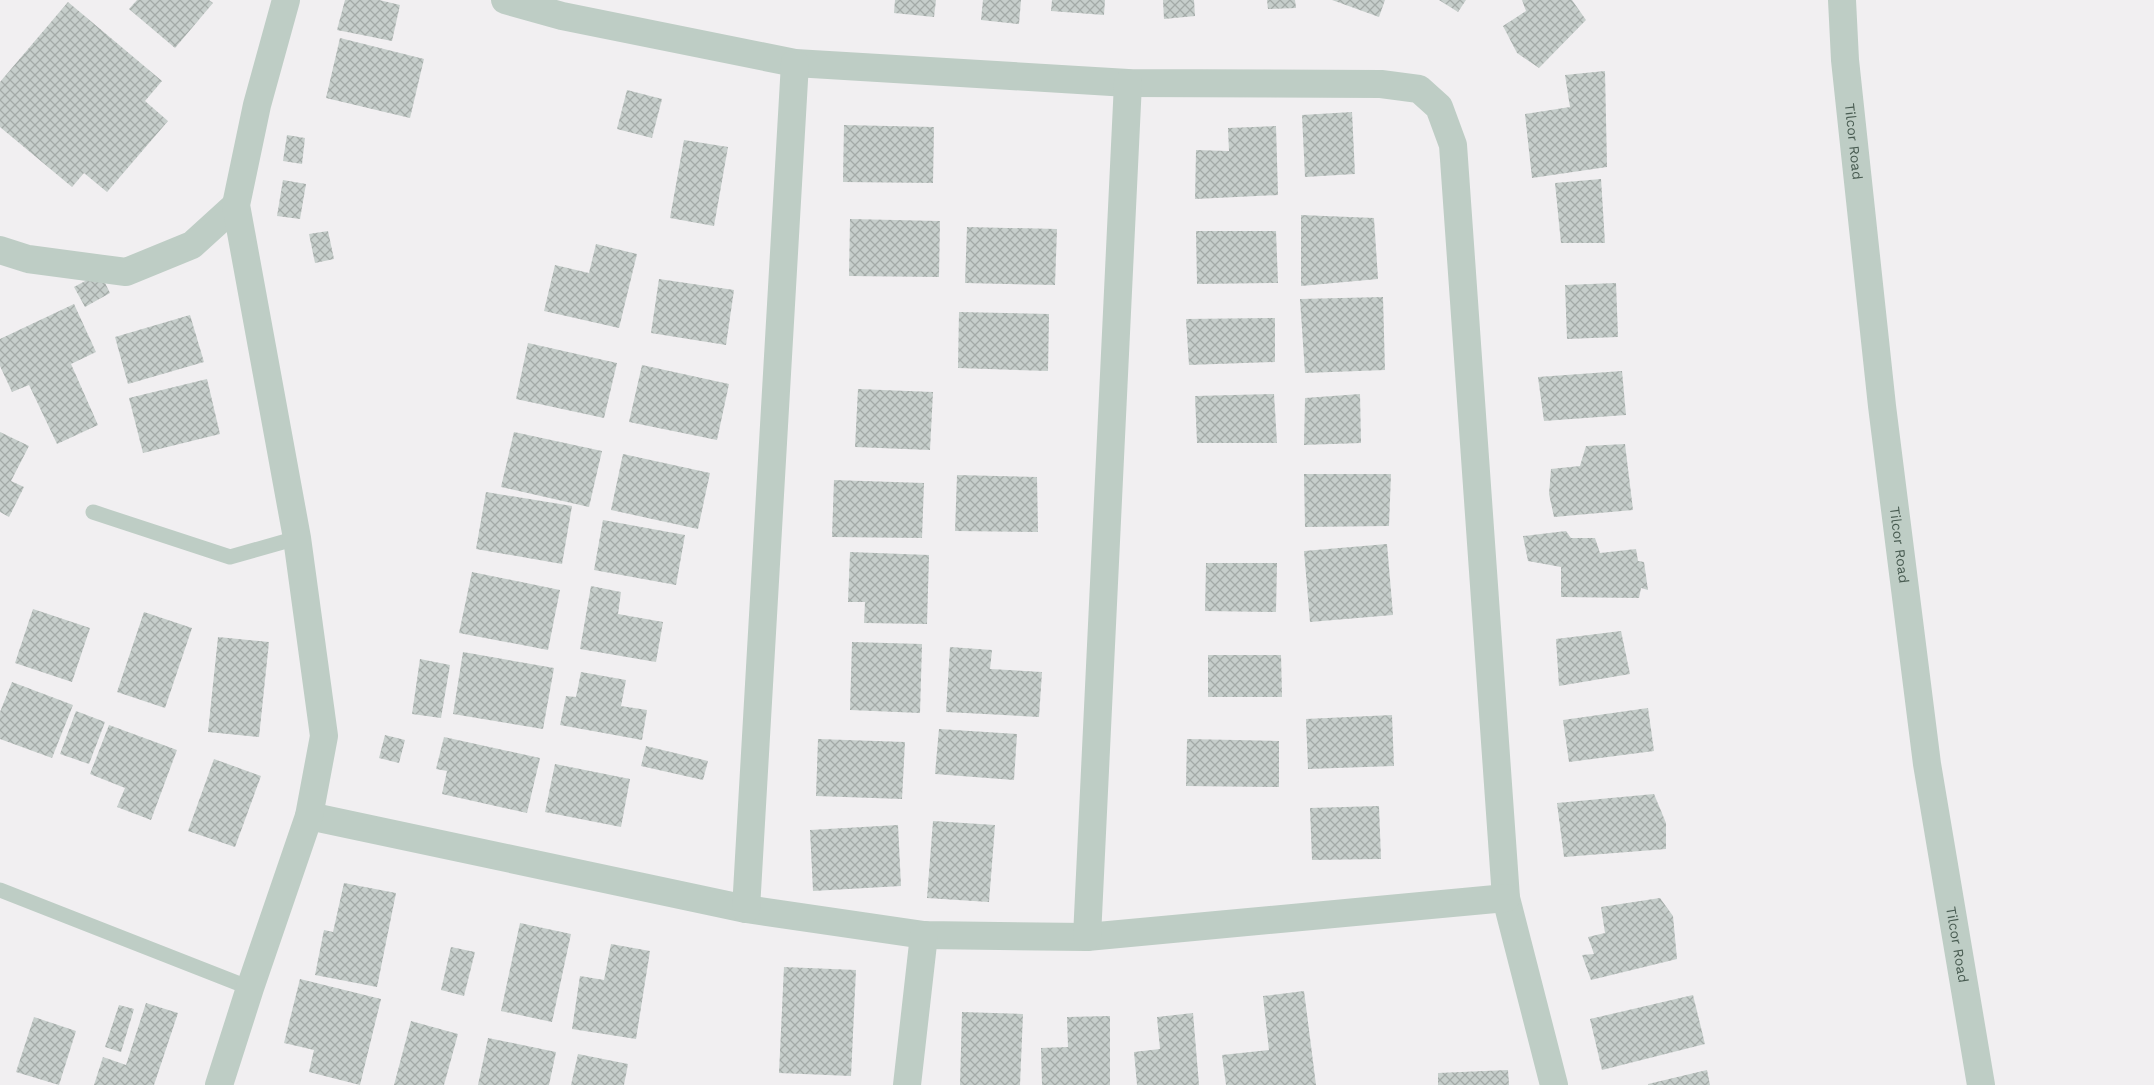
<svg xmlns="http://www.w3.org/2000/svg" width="2154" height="1085" viewBox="0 0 2154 1085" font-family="'Work Sans',sans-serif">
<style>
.building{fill:url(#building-cross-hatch)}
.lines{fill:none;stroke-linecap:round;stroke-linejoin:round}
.service{stroke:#becdc5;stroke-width:15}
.minor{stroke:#becdc5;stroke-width:28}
.tertiary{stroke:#becdc5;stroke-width:28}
.labels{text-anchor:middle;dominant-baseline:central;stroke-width:4.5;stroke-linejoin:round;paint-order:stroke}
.street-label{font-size:14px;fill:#485b51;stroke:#fff}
</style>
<defs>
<pattern id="building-cross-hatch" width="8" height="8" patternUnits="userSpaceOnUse" patternTransform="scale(1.25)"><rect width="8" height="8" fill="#c6cecb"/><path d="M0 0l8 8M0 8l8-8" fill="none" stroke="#a3aaa7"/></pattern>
</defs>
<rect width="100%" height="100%" fill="#f1eff1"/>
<!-- building -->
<g class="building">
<path d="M137 0H209L213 3 175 48 129 9Z"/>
<path d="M345 0H379L400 5 392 41 337 30Z"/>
<path d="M895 0H936L934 17 894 13Z"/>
<path d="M983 0H1021L1019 24 981 20Z"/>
<path d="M1052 0H1105L1104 15 1051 11Z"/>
<path d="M1163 0H1194L1195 16 1164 19Z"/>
<path d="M1267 0H1295L1296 8 1268 9Z"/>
<path d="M1332 0H1385L1379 17Z"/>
<path d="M1439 0H1466L1458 12Z"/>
<path d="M1522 0H1572L1586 20 1539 68 1517 53 1503 26 1526 11Z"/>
<path d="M68 2 162 81 145 101 168 121 107 192 84 173 72 187 0 127V82Z"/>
<path d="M340 38 424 59 410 118 326 98Z"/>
<path d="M1605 71 1607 167 1532 178 1525 114 1570 107 1565 75Z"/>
<path d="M627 90 662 99 652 138 617 129Z"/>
<path d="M1352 112 1355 174 1305 177 1302 115Z"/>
<path d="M844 125 934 127 933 183 843 182Z"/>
<path d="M1276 126 1278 195 1195 199 1196 150 1229 151 1228 128Z"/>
<path d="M287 135 305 138 302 164 283 161Z"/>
<path d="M684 140 728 147 714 226 670 218Z"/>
<path d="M1601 179 1605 243H1561L1555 183Z"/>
<path d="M283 180 306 184 300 219 277 216Z"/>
<path d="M1301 215 1374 218 1378 279 1301 286Z"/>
<path d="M850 219 940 221 939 277 849 276Z"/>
<path d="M967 227 1057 229 1055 285 965 283Z"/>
<path d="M328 231 334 259 315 263 309 234Z"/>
<path d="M1196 231H1276L1278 283 1197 284Z"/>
<path d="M596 244 637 254 619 328 544 311 555 265 589 273Z"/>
<path d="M100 273 110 293 85 307 74 287Z"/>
<path d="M659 279 734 290 726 345 651 333Z"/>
<path d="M1616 283 1618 337 1567 339 1565 285Z"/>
<path d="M1383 297 1385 370 1305 373 1300 299Z"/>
<path d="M74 304 96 352 71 364 98 425 57 444 29 385 12 392 0 366V339Z"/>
<path d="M959 312 1049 314 1048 371 958 368Z"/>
<path d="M190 315 204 362 128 384 115 337Z"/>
<path d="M1275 318V362L1189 365 1186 319Z"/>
<path d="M528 343 617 363 604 418 516 399Z"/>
<path d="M642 365 729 384 717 440 629 422Z"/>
<path d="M1622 371 1626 415 1544 421 1538 377Z"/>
<path d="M207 379 220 434 143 453 129 398Z"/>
<path d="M858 389 933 392 930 450 855 447Z"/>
<path d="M1274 394 1277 443H1197L1195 396Z"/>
<path d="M1360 394 1361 443 1304 445 1305 398Z"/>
<path d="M0 432 29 446 11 481 24 487 9 517 0 512Z"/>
<path d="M514 432 602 451 589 507 501 487Z"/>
<path d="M1625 444 1633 510 1554 517 1549 494 1551 469 1580 466 1586 446Z"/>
<path d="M623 454 710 473 698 529 611 510Z"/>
<path d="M1304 474H1391L1389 526 1305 527Z"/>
<path d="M957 475 1037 477 1038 532 955 531Z"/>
<path d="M834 480 924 483 922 538 832 537Z"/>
<path d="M486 492 572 506 562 564 476 549Z"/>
<path d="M603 520 685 535 676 585 594 570Z"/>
<path d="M1566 531 1571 538H1595L1600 553 1636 549 1638 561 1644 562 1648 590 1641 588 1639 598 1561 597V567L1528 561 1523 536Z"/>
<path d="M1387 544 1393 615 1310 622 1304 551Z"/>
<path d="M850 552 929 555 927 624 864 623 865 602H848Z"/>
<path d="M1206 563H1277L1276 612 1205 611Z"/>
<path d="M472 572 560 590 548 650 459 633Z"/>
<path d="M591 586 621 592 618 614 663 622 656 662 580 649Z"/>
<path d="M33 609 90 628 72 682 15 663Z"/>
<path d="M144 612 192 628 165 708 117 692Z"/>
<path d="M1621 631 1630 674 1559 686 1556 639Z"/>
<path d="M218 637 269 642 259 737 208 732Z"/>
<path d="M852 642 922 644 920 713 850 710Z"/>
<path d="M950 647 992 650 990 669 1042 672 1039 717 946 712Z"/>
<path d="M463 652 554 668 543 729 453 714Z"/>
<path d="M1208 655H1281L1282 697H1208Z"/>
<path d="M420 659 450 665 441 718 412 714Z"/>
<path d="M581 672 626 680 621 706 647 710 642 740 560 725 566 696 576 697Z"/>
<path d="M12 682 73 705 52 758 0 739V712Z"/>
<path d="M1648 708 1654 751 1569 762 1563 720Z"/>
<path d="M76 711 105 722 89 764 60 754Z"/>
<path d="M1392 715 1394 766 1308 769 1306 719Z"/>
<path d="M109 725 177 750 151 820 117 807 125 788 90 774Z"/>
<path d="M939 729 1017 734 1014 780 935 774Z"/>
<path d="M385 735 405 740 399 763 379 758Z"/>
<path d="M444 737 540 758 527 813 442 794 447 771 436 769Z"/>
<path d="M818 739 905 742 902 799 816 796Z"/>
<path d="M1187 739 1279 741V787L1186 786Z"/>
<path d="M646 746 708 761 703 780 641 766Z"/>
<path d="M214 759 261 776 235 847 188 831Z"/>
<path d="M555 764 630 779 621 827 545 812Z"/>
<path d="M1654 794 1666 823V849L1564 857 1557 803Z"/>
<path d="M1379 806 1381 859 1312 860 1310 808Z"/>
<path d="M933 821 995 825 989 902 927 898Z"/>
<path d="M898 825 901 886 813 891 810 830Z"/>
<path d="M344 883 396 893 377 987 315 975 324 930 333 932Z"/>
<path d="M1660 898 1673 916 1677 959 1591 980 1582 955 1594 954 1588 937 1605 933 1601 907Z"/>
<path d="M520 923 571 934 552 1022 501 1011Z"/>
<path d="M611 944 650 951 636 1039 572 1029 580 976 604 980Z"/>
<path d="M451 947 475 952 464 996 441 990Z"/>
<path d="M784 967 856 970 851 1076 779 1073Z"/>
<path d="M300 979 381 999 360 1085 309 1072 314 1050 284 1043Z"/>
<path d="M1304 991 1316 1085H1226L1222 1055 1269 1050 1263 996Z"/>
<path d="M1693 995 1705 1044 1602 1070 1590 1019Z"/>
<path d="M146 1003 178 1013 154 1085H94L103 1057 126 1065Z"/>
<path d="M119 1005 134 1009 121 1052 105 1047Z"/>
<path d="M962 1012 1023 1014 1020 1085H960Z"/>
<path d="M1193 1013 1199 1085H1137L1134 1052 1160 1049 1157 1017Z"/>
<path d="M1110 1016V1085H1042L1041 1048 1068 1047 1067 1017Z"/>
<path d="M34 1017 76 1031 59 1085 16 1072Z"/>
<path d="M411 1021 458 1034 444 1085H394Z"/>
<path d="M488 1038 556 1052 549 1085H478Z"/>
<path d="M578 1054 628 1064 624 1085H571Z"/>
<path d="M1508 1070 1509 1085H1438V1073Z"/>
<path d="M1707 1070 1710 1085H1648V1084Z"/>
</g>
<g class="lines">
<!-- service -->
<g class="service">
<path d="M93 512 230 557 297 538"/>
<path d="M0 890 250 988"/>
</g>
<!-- minor -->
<g class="minor">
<path d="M505 0 562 16 795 63 1128 83 1381 84 1419 89 1439 107 1453 145 1506 898 1554 1085"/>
<path d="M0 250 28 259 126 272 192 245 236 205"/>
<path d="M309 816 746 909 924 935 1087 937 1506 898"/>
<path d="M746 909 795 63"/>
<path d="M1087 937 1128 83"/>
<path d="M219 1085 250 988 309 816 324 736 297 538 236 205 257 105 286 0"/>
<path d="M907 1085 924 935"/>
</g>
<!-- tertiary -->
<path class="tertiary" id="s1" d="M1842 0 1845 60 1882 406 1927 764 1981 1085"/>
</g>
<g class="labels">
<!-- street labels -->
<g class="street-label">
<text stroke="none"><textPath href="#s1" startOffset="142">Tilcor Road</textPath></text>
<text stroke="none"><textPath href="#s1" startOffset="548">Tilcor Road</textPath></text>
<text stroke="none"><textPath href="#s1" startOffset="952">Tilcor Road</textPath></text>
</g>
</g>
</svg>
